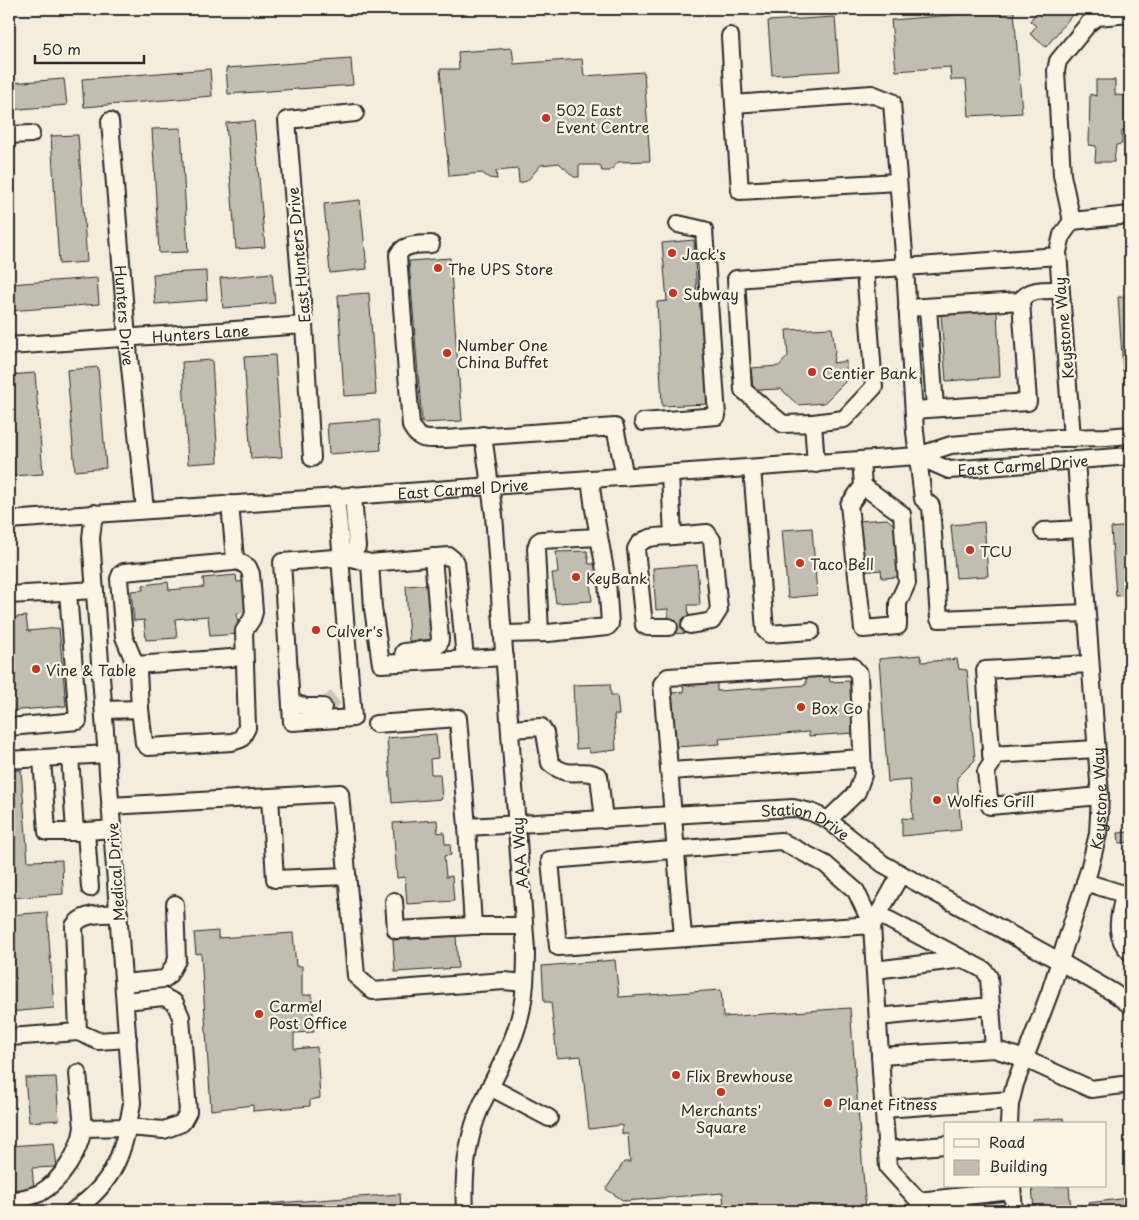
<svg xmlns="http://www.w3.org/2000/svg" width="1139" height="1220" viewBox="0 0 1139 1220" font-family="'Playpen Sans',sans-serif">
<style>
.building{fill:#c2bdb1;stroke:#2b2b2b}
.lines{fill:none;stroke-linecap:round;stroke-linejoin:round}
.minor-tunnel{stroke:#ccc6ba;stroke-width:16;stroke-dasharray:16 8;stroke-linecap:butt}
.minor-casing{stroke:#2b2b2b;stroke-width:20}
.minor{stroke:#fcf5e5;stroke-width:16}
.poi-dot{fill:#c8321e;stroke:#fcf5e5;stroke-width:2}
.labels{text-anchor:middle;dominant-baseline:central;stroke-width:4.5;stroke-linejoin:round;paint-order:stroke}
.poi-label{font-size:15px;fill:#2b2b2b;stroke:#fcf5e5;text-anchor:start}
.street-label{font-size:15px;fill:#2b2b2b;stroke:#fcf5e5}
</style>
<rect width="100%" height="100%" fill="#f4edde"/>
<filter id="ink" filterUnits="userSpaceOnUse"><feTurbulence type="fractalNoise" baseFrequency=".02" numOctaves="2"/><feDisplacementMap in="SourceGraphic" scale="10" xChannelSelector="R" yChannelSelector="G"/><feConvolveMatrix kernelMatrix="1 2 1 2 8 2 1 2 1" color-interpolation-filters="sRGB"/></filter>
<g filter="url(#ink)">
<!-- building -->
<g class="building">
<path d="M1039 9H1077L1046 47 1030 34 1036 26 1030 21Z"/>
<path d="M1014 10 1022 113 969 116 966 80H951L950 67 896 71 891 20Z"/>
<path d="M835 17 839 71 772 75 768 21Z"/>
<path d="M1130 43V60L1123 56Z"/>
<path d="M512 48 514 64 582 59 584 76 644 72 650 161 618 162 610 171H602L600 165H579V177H574L559 163 541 165 527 181 519 183 518 169 496 171 497 179 489 178 482 173 449 176 440 69H459L458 52Z"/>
<path d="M351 59 353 85 228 94 226 68Z"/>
<path d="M210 69 212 96 84 107 82 79Z"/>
<path d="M64 79 67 105 9 110V83Z"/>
<path d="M1096 80H1115V95L1129 96 1128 130 1122 131V144L1116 145 1114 162H1095L1096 146 1089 145 1090 94 1096 96Z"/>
<path d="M254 121 265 247 236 249 226 123Z"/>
<path d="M181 128 188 252 159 253 152 129Z"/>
<path d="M78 135 87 262 59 264 51 136Z"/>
<path d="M360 200 367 269 330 273 324 204Z"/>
<path d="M694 240 697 299H702L709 404 662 406 657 302 667 301 662 243Z"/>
<path d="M450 258 462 421 422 423 409 261Z"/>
<path d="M206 271 207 300 155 304 153 274Z"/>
<path d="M272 273 275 303 223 308 220 278Z"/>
<path d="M97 278 99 304 9 311V284Z"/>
<path d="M369 293 376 394 344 396 338 295Z"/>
<path d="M1118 297H1130V371H1123Z"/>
<path d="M997 310 1000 377 946 381 941 314Z"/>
<path d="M832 328 835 351 833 363 846 361V381L824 403 798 405 781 389 753 390 751 368 779 366 788 356 786 330Z"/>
<path d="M275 355 282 457 251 459 244 357Z"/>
<path d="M212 360 218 462 188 464 182 362Z"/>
<path d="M98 367 106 468 75 471 67 370Z"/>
<path d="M35 373 43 474 12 476 9 430V375Z"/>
<path d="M379 420 381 450 329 454 327 424Z"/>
<path d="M887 519 894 525 898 577 882 578 881 570 863 572 858 521Z"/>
<path d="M984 522 988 576 956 578 951 525Z"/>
<path d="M1130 526V595L1116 596 1111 528Z"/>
<path d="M812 528 817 595 788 598 782 530Z"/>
<path d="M587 551 589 564H598L600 581H590L592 601 556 603 552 573H558L556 552Z"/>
<path d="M697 565 700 605H688L690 633 669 634 668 609 656 610 653 568Z"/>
<path d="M236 575 237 582 247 581 250 612 237 613 239 634 210 636 208 616 175 619 177 638 146 640 144 620 134 621 131 591 143 590V585L168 582 169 590 204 587 203 578Z"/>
<path d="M434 584 437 639 409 641 406 586Z"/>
<path d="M26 616 28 631 59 628 66 706 9 711V618Z"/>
<path d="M920 655 922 662 957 659 959 669 967 670 975 760 957 778 961 830 902 836V818L913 819 910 780 888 782 879 659Z"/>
<path d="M829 676 830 682 850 681 854 733 809 736V732L719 739 720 744 676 747 672 693 684 692 683 684 717 682V691L806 685V678Z"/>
<path d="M610 684 611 695H617L619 715H614L616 750 590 753 588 748 576 749 573 685Z"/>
<path d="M436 734 438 758 430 759 431 774H440L442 799 392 803 387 738Z"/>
<path d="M9 770H21L28 861 62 860 63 894 9 898Z"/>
<path d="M437 820 438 833 444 832 445 844H450L451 855 444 856 446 877 452 876 454 901 407 904 405 877 397 878 393 823Z"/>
<path d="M1129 826H1130V842L1119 843 1118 833 1129 832Z"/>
<path d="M47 912 54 1008 9 1012V915Z"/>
<path d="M218 931V938L293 933 296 966H302V995H312L314 1032 294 1033V1049L317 1047 320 1098 310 1100V1106L253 1111V1105L211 1110 201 953 196 954 194 933Z"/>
<path d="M456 936 458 968 395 972 393 940Z"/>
<path d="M615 960 619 997 721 990 723 1017 850 1008 866 1211H724L723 1193 624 1201 606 1189 624 1162H630L628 1134H622V1125L589 1129 581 1056 557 1058 551 1002H544L542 966Z"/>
<path d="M56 1077 59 1120 29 1122 25 1078Z"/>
<path d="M1063 1118 1064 1124H1033V1120Z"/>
<path d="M54 1143 57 1167 32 1168 34 1188 9 1190V1146Z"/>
<path d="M1032 1186H1069L1071 1211H1034Z"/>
<path d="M1130 1191V1211H1089V1203L1120 1199Z"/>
<path d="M400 1194 401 1211H182V1210Z"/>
</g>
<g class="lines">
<!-- minor-tunnel -->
<path class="minor-tunnel" d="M323 707 338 696"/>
<defs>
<g id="minor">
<path d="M730 36 734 104 872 94 892 102 905 267 736 279 743 390 783 424 813 423 816 464"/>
<path d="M734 104 740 191 898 182"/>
<path id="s1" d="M110 121 127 338 145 510"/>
<path d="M9 135 31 134"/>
<path d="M1072 221 1062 175 1056 71 1058 61 1089 23 1097 17 1130 14"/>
<path d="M1072 221 1130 215"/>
<path d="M431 244C419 245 404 243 398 255L411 426C420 443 428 438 445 439L615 427 625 477"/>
<path d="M1058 256 905 267 915 432 923 499 931 506 939 619 1086 613"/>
<path d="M1021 301C1027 288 1048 290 1060 290"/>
<path d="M928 307 935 408"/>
<path d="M907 308 1021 301 1028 402 914 410"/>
<path id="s2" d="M9 346 304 325"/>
<path d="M643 422 717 416 704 230 678 224"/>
<path d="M813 423 844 419 874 387 865 270"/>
<path d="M1072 438 1058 252 1062 235 1072 221"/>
<path id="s3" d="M917 456 949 470 1130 456"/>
<path d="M312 458 304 325 287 120 355 113"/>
<path d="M861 460 863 486 849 505 863 629 898 626V603L907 583 902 514 863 486"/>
<path d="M752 468 765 630 769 634 811 631"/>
<path d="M336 496 341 549 348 557"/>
<path id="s4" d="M9 520 917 456 951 445 1020 439 1106 437 1130 435"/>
<path d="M1043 531 1081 529"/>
<path d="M673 536 707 533 712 540 719 610 712 621 690 625"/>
<path d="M340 557 353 718 292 722 282 562 348 557 370 563 373 608 381 664 505 657"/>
<path d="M348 557 357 547 353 495"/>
<path d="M370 563 449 556 456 562 465 659"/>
<path d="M9 595 95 590"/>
<path d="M669 627H648L644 625 636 549C642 535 661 537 673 536L670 474"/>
<path d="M540 633 536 548 538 542 541 540 598 537"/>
<path d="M503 634 548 633 607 627 610 624 607 581 594 509 590 479"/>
<path d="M404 652 433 649 439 644 440 639 433 557"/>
<path d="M1090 664 985 670 992 763 986 772 990 806 1100 796"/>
<path d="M136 665 244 657"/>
<path d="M291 702 306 707H323"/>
<path d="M140 709 138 671 124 637 119 579 121 574 124 572 233 562 235 559 230 504"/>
<path d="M104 710 140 709 144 743 148 747 232 742 241 739 247 728 244 631 252 619 254 612 251 574 248 567 235 559"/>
<path d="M376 724 458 718 467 827"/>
<path d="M9 727 78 721 68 592"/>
<path d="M510 729 541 727 545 733 550 763C571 781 580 766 599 776L604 820"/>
<path d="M991 755 1096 749"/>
<path d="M70 756 75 832 112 829"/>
<path d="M42 758 47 832H75"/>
<path d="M9 760 107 754"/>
<path d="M670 771 862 758"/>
<path d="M270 797 275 879 347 876"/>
<path d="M110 806 340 793 356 976 373 991 504 981 525 983"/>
<path d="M86 831 90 888"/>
<path d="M1085 882 1130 896"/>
<path d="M1124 894C1120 915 1112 935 1130 952"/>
<path d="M394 901 396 930 473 926"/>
<path d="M878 914 984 970 989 977 994 1049"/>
<path d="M874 922 901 874"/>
<path d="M872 925 558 947 550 860 781 841 825 864 856 891 872 925 882 1087 888 1167 928 1211"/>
<path id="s5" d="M524 926H473L467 827 793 808 811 812 828 820 883 864 1059 961 1114 993 1130 1005"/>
<path d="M683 937 662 684 668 677 852 666 859 674 863 775 857 792 828 820"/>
<path d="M875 970 963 959"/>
<path d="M124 983 164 979 168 976 177 960 175 904"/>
<path d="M878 1017 991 1006"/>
<path d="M78 1032 74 926C83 912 103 915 119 913"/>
<path d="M9 1037 78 1032 98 1041 128 1039"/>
<path d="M880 1056 994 1049 1025 1059 1091 1089 1130 1084"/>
<path d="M78 1073 83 1128"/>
<path d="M490 1087 549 1118"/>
<path d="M884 1109 1011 1100"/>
<path id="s6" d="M1009 1124 1010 1104 1015 1084 1050 992 1089 870 1098 834 1100 796 1076 460"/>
<path d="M887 1150 945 1145"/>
<path d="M1012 1186 1014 1211"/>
<path d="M918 1201 1012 1191"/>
<path d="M17 1211V1200C24 1198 33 1196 40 1193 62 1180 79 1153 83 1128L128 1127 164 1130 182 1123 188 1112 181 1017 175 1003 164 997 125 1001"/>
<path d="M73 1211C116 1182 124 1151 132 1103L91 538 94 513"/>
<path d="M465 1211C463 1175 466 1140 481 1106 492 1082 506 1058 515 1033 525 1006 526 978 526 950L494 515 483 435"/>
</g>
</defs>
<!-- minor casing -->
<use href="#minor" class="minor-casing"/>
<!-- minor -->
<use href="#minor" class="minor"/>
</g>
</g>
<!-- markers -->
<g class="poi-dot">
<circle cx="546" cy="118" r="5"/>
<circle cx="672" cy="253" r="5"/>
<circle cx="438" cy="268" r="5"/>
<circle cx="673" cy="293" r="5"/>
<circle cx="447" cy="353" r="5"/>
<circle cx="812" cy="372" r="5"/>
<circle cx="970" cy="550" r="5"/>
<circle cx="800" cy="563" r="5"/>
<circle cx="576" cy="577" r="5"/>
<circle cx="316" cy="630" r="5"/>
<circle cx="36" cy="669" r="5"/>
<circle cx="801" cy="707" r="5"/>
<circle cx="937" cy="800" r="5"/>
<circle cx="259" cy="1014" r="5"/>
<circle cx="676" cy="1075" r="5"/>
<circle cx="721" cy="1092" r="5"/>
<circle cx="828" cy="1103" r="5"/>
</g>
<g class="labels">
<!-- poi labels -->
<g class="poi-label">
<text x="556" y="109">502 East<tspan x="556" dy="17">Event Centre</tspan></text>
<text x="682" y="253">Jack's</text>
<text x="448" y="268">The UPS Store</text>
<text x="683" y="293">Subway</text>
<text x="457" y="344">Number One<tspan x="457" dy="17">China Buffet</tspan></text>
<text x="822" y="372">Centier Bank</text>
<text x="980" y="550">TCU</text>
<text x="810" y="563">Taco Bell</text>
<text x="586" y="577">KeyBank</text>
<text x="326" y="630">Culver's</text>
<text x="46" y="669">Vine &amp; Table</text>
<text x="811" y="707">Box Co</text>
<text x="947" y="800">Wolfies Grill</text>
<text x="269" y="1005">Carmel<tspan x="269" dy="17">Post Office</tspan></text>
<text x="686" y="1075">Flix Brewhouse</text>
<text x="838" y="1103">Planet Fitness</text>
<text x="721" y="1109" text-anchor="middle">Merchants'<tspan x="721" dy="17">Square</tspan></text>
</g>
<!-- street labels -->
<g class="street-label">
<text transform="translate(298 255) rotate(-95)">East Hunters Drive</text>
<text stroke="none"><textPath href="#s1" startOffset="195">Hunters Drive</textPath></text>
<text transform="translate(1063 328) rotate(-95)">Keystone Way</text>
<text stroke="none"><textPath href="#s2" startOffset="192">Hunters Lane</textPath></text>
<text stroke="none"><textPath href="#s3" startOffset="109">East Carmel Drive</textPath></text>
<text stroke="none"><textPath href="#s4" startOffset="455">East Carmel Drive</textPath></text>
<text stroke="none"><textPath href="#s6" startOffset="340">Keystone Way</textPath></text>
<text stroke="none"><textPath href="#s5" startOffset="492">Station Drive</textPath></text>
<text transform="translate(519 853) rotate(-94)">AAA Way</text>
<text transform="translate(115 872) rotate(-94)">Medical Drive</text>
</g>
</g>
<!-- margin -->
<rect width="1139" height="1220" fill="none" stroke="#fcf5e5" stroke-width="30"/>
<rect x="15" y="15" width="1109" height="1190" fill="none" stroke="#2b2b2b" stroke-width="2" filter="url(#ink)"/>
<!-- legend -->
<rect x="944" y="1122" width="162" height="65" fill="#fcf5e5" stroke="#a8a49b"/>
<rect x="954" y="1139" width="25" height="8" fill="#fcf5e5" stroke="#a8a49b"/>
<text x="989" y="1148" font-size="15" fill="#2b2b2b">Road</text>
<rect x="954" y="1160" width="25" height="15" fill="#c2bdb1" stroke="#a8a49b"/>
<text x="989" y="1172" font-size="15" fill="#2b2b2b">Building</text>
<!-- scale -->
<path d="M35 55v8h109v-8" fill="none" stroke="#2b2b2b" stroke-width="2.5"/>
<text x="42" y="55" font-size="15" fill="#2b2b2b" stroke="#fcf5e5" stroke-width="4" paint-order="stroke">50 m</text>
</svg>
